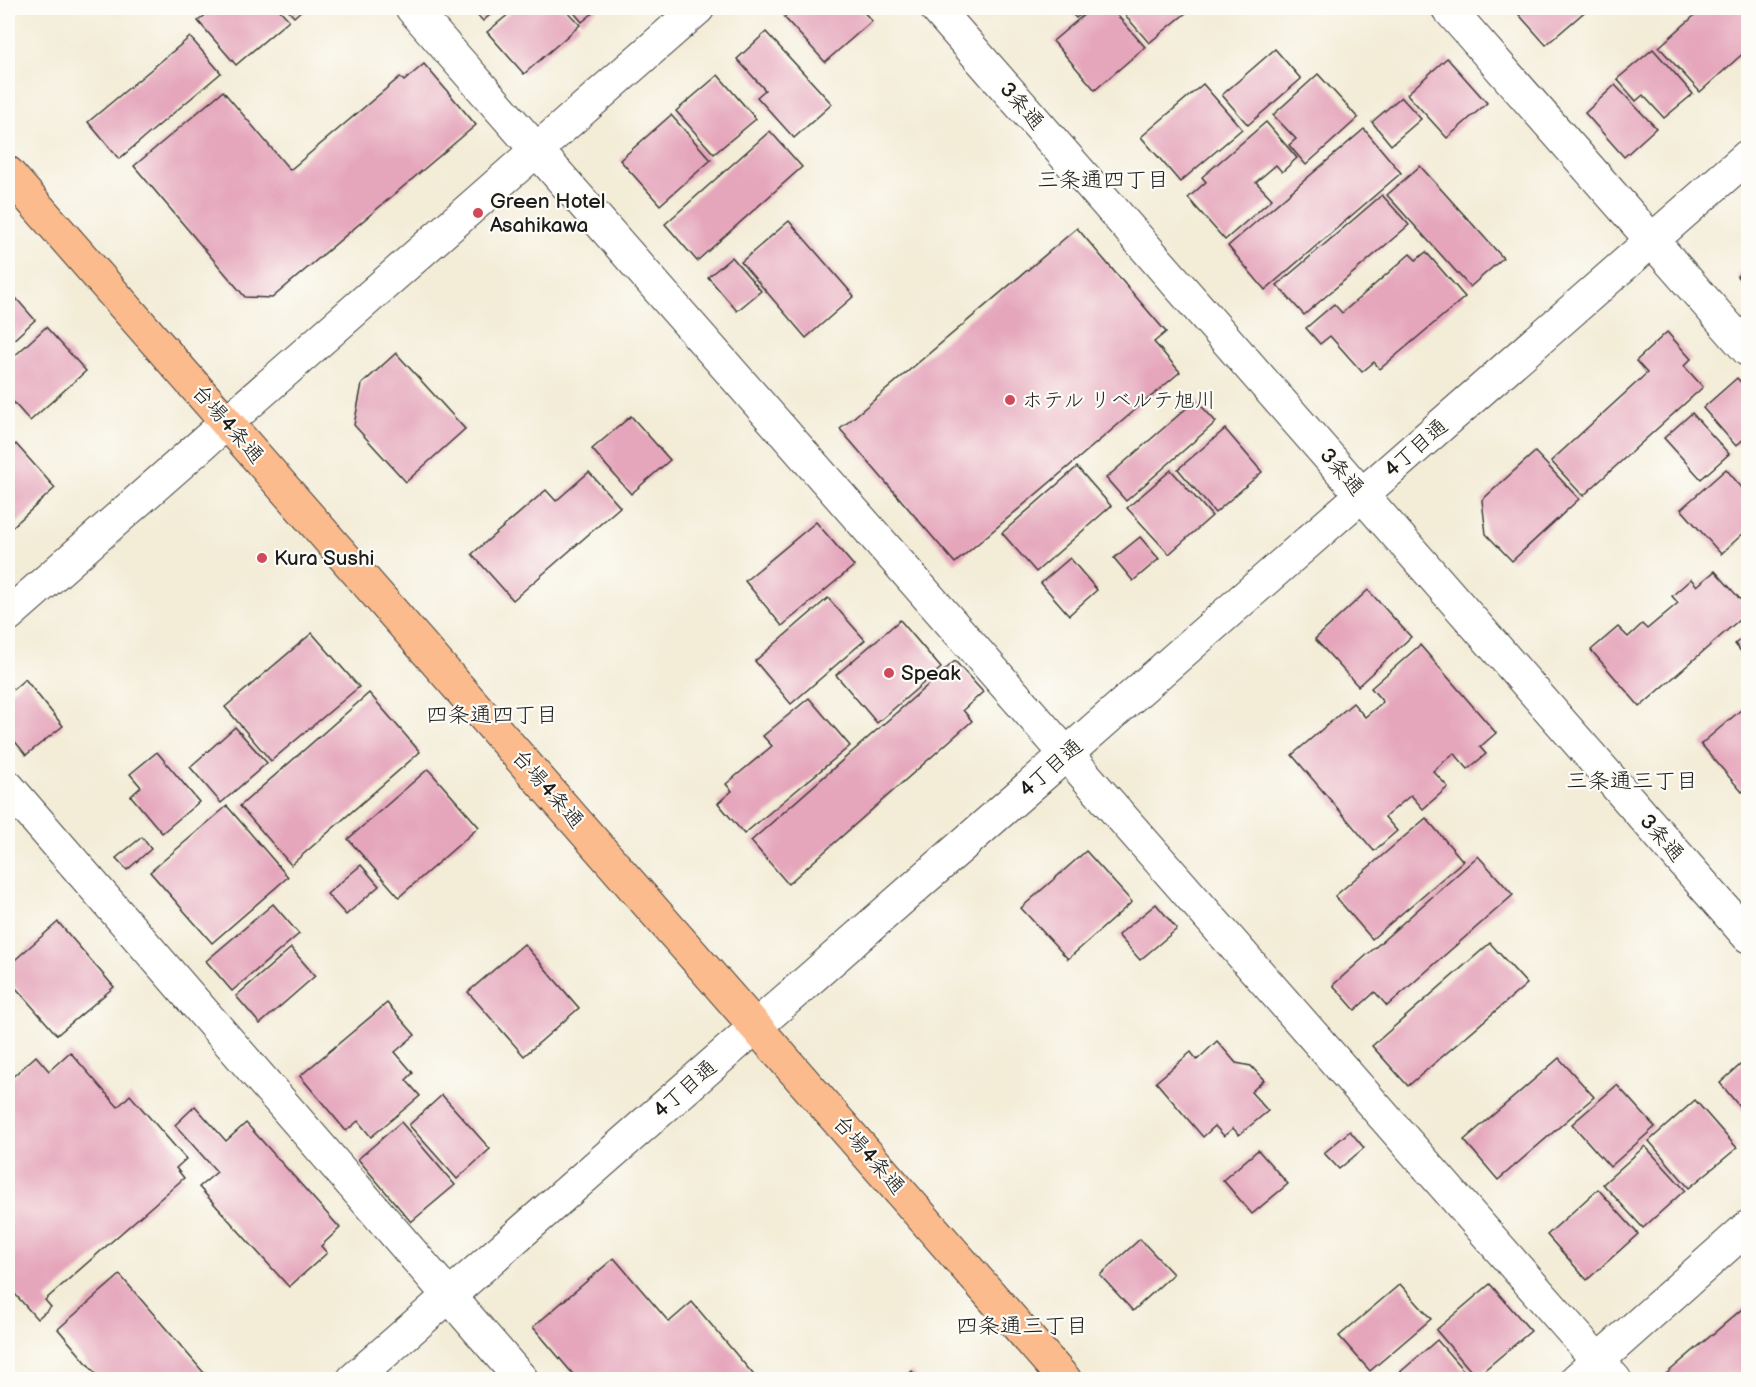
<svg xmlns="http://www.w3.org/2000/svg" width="1756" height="1387" viewBox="0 0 1756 1387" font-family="'Balsamiq Sans','Klee One',sans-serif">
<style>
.building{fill:#e5a6bb}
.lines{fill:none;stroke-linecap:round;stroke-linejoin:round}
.minor-casing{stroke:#3c3b38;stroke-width:35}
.highway-casing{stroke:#3c3b38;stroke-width:35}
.minor{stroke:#fff;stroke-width:33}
.highway{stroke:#fbbb8c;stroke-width:33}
.poi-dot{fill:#d1495b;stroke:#fdfcf7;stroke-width:2}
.labels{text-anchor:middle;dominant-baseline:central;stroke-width:4.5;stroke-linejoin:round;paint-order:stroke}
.street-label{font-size:21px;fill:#1c1c1c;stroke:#fdfcf7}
.poi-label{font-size:21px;fill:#1c1c1c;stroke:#fdfcf7;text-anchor:start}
.neighbourhood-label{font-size:22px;fill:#1c1c1c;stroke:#fdfcf7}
</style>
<rect width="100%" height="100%" fill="#fdfcf7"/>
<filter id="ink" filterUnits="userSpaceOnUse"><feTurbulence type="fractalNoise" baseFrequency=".0167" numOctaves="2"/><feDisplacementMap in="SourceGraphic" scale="12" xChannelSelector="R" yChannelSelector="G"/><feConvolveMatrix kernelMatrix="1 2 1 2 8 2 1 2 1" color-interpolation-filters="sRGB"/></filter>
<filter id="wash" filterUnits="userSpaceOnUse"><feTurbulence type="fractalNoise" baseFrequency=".008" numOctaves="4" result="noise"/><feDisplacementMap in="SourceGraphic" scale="24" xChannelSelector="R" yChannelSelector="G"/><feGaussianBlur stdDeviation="1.35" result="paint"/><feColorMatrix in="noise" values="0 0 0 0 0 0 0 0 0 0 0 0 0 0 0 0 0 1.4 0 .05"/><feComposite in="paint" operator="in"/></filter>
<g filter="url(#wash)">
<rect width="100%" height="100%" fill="#f3ecd7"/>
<g id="blocks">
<!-- building -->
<g class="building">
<path d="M214 8H278L289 20 236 65 198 21Z"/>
<path d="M286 8H304L294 17Z"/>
<path d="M471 8H498L483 21Z"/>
<path d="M516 8H564L580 25 524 74 487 32Z"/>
<path d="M570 8H599L582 22Z"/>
<path d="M795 8H860L872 21 825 62 784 17Z"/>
<path d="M1067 8H1089L1076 18Z"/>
<path d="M1092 8H1111L1145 47 1095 90 1053 41Z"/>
<path d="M1119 8H1192L1149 43Z"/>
<path d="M1513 8H1589L1546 45Z"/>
<path d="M1703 8H1748V49L1700 92 1659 47Z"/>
<path d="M766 32 832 104 794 138 757 97 765 90 737 59Z"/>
<path d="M190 37 221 73 119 159 88 122Z"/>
<path d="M1275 49 1301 79 1248 125 1222 95Z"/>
<path d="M1653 49 1693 94 1664 118 1643 95 1636 101 1617 79Z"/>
<path d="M1447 58 1487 103 1447 138 1407 94Z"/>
<path d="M424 64 476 125 272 298 245 297 134 166 223 91 290 170 400 77 404 81Z"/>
<path d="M1318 74 1358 118 1306 165 1289 145 1296 139 1273 115Z"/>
<path d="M718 75 756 119 714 154 676 111Z"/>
<path d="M1203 84 1242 129 1180 182 1141 137Z"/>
<path d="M1615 85 1656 128 1624 157 1585 113Z"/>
<path d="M1401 97 1421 119 1391 145 1372 122Z"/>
<path d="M671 115 711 160 660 205 620 160Z"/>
<path d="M1266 122 1297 158 1282 172 1276 165 1256 182 1272 199 1225 240 1188 198 1206 182 1202 177Z"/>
<path d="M1364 129 1401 173 1265 290 1228 246Z"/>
<path d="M770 131 802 167 697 261 665 224Z"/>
<path d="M1420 166 1503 258 1470 287 1387 195Z"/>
<path d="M1382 195 1409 225 1304 315 1277 285Z"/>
<path d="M789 221 854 296 806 338 741 262Z"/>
<path d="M1077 228 1166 332 1154 342 1180 372 955 563 840 429Z"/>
<path d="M1426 252 1465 297 1380 369 1374 362 1362 372 1330 336 1320 344 1306 328 1334 304 1342 313 1410 254 1416 260Z"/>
<path d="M732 257 761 291 737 311 708 277Z"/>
<path d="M1748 266V290L1737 276Z"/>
<path d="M8 289 35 320 8 345Z"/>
<path d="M46 327 86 371 30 421 8 396V362Z"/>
<path d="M1667 332 1691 359 1684 366 1703 387 1583 496 1551 461 1647 373 1636 361Z"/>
<path d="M396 353 465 429 406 482 354 425 362 384Z"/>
<path d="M1737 378 1748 390V435L1736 446 1703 408Z"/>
<path d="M1196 400 1216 422 1126 501 1106 478Z"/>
<path d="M1692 413 1729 454 1701 479 1664 438Z"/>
<path d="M631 416 670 460 631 494 592 449Z"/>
<path d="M1225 429 1262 472 1215 513 1178 469Z"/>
<path d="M16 444 55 488 8 531V452Z"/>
<path d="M1535 452 1579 499 1512 561 1486 534 1482 500Z"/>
<path d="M1077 467 1111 506 1036 572 1002 533Z"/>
<path d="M1726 469 1748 495V529L1721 554 1681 509Z"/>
<path d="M1171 470 1212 516 1169 554 1127 508Z"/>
<path d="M589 472 620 507 513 600 472 554 546 490 556 501Z"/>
<path d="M816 522 854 566 782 626 745 581Z"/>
<path d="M1140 537 1159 559 1133 581 1114 558Z"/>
<path d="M1070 558 1097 590 1069 615 1041 583Z"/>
<path d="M1715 571 1748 608V612L1640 707 1591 650 1618 627 1628 637 1642 624 1647 629 1678 603 1672 596 1691 579 1697 586Z"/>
<path d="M1368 590 1411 637 1358 686 1315 639Z"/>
<path d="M828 598 865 640 791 704 755 661Z"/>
<path d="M900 620 941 668 877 723 836 675Z"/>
<path d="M1748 632V660L1735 644Z"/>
<path d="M312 633 359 687 271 761 225 707Z"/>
<path d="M1420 645 1496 733 1480 747 1486 754 1468 769 1454 753 1433 771 1448 787 1423 809 1411 795 1385 817 1397 831 1374 851 1292 755 1353 703 1365 717 1383 702 1371 688Z"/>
<path d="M955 661 983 692 963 710 972 721 788 884 751 841Z"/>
<path d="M25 679 63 726 26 755 8 733V694Z"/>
<path d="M369 693 420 752 291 865 240 806Z"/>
<path d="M809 698 850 746 744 834 718 803 732 791 726 784 772 746 763 736Z"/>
<path d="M1748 704V787L1742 792 1701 744Z"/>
<path d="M235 727 267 763 221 803 190 767Z"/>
<path d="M157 752 199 802 162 833 131 796 141 787 130 774Z"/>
<path d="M428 769 479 827 399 897 348 839Z"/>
<path d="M227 806 288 877 212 943 150 872Z"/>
<path d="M1426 818 1463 861 1372 939 1335 896Z"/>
<path d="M142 837 151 849 127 870 116 858Z"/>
<path d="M1086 851 1132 902 1068 959 1021 908Z"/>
<path d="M1478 856 1513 895 1387 1006 1375 992 1355 1010 1333 985Z"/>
<path d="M361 865 379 886 346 915 327 894Z"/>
<path d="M273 904 299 934 232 991 206 961Z"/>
<path d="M1156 904 1177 929 1140 960 1118 935Z"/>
<path d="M58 922 114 987 57 1035 8 979V966Z"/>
<path d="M1490 943 1527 984 1408 1086 1372 1046Z"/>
<path d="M524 944 579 1008 524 1056 468 992Z"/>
<path d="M291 948 315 976 260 1024 236 996Z"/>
<path d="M387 1003 415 1035 395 1052 413 1073 406 1080 420 1096 371 1137 358 1121 346 1131 300 1076Z"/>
<path d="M1217 1041 1236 1063 1251 1066 1264 1080 1251 1092 1268 1111 1239 1135 1233 1128 1224 1136 1215 1126 1203 1137 1156 1082 1191 1052 1197 1060Z"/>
<path d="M70 1052 118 1107 130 1095 186 1159 176 1168 184 1178 45 1300 51 1307 37 1319 8 1286V1081L36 1056 49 1071Z"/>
<path d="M1559 1058 1594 1097 1498 1180 1464 1140Z"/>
<path d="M1748 1058V1117L1720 1083Z"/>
<path d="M1617 1085 1655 1127 1610 1167 1572 1124Z"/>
<path d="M442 1095 490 1149 457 1179 409 1125Z"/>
<path d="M1695 1100 1737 1148 1689 1188 1649 1141Z"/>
<path d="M195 1106 226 1141 246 1123 340 1228 321 1246 327 1253 289 1287 199 1187 217 1172 175 1125Z"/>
<path d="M401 1122 455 1185 411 1222 358 1159Z"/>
<path d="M1350 1131 1364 1148 1339 1169 1324 1153Z"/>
<path d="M1645 1146 1685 1190 1643 1228 1603 1184Z"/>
<path d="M1258 1150 1288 1184 1252 1214 1223 1180Z"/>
<path d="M1598 1189 1638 1234 1587 1280 1547 1235Z"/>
<path d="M1140 1239 1173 1274 1133 1311 1100 1275Z"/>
<path d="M614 1258 669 1322 692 1302 758 1380H578L533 1327Z"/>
<path d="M120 1275 210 1380H101L58 1329Z"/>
<path d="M1400 1284 1431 1319 1370 1371 1339 1336Z"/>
<path d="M1490 1284 1531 1331 1476 1377 1436 1330Z"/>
<path d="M1748 1304V1380H1671L1666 1374Z"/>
<path d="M1437 1340 1470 1378 1468 1380H1403L1398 1374Z"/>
<path d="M912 1371 919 1380H902Z"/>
</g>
</g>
</g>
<g filter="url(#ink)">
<use href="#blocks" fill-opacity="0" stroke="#3c3b38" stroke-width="1.5"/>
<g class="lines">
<defs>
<g id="minor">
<path d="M412 8 1615 1380"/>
<path d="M936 8 1748 936"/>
<path d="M1448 8 1748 350"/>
<path d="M8 615 698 8"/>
<path d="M8 787 522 1380"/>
<path d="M353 1380 1748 156"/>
<path d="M1576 1380 1748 1227"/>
</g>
<path id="highway" d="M8 173 1065 1380"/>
</defs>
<!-- minor casing -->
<use href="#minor" class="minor-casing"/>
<!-- highway casing -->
<use href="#highway" class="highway-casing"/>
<!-- minor -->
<use href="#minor" class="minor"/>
<!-- highway -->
<use href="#highway" class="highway"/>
</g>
</g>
<!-- markers -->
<g class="poi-dot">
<circle cx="478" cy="213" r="6"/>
<circle cx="1010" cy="400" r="6"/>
<circle cx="262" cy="558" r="6"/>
<circle cx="889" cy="673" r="6"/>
</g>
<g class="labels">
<!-- street labels -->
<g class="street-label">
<text transform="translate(1022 106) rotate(49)">3条通</text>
<text transform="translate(228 424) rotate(49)">台場4条通</text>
<text transform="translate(1416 448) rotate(-41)">4丁目通</text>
<text transform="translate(1342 472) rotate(49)">3条通</text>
<text transform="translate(1051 768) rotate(-41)">4丁目通</text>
<text transform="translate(548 789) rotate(49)">台場4条通</text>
<text transform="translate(1662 838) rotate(49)">3条通</text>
<text transform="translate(685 1089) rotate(-41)">4丁目通</text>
<text transform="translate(869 1155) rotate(49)">台場4条通</text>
</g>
<!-- poi labels -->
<g class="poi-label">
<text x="490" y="201">Green Hotel<tspan x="490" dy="24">Asahikawa</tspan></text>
<text x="1022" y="400">ホテル リベルテ旭川</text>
<text x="274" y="558">Kura Sushi</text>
<text x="901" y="673">Speak</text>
</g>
<!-- neighbourhood labels -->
<g class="neighbourhood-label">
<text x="1103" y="180">三条通四丁目</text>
<text x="492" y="715">四条通四丁目</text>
<text x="1632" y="781">三条通三丁目</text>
<text x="1022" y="1326">四条通三丁目</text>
</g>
</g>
<!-- margin -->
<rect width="1756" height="1387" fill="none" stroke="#fdfcf7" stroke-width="30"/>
</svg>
